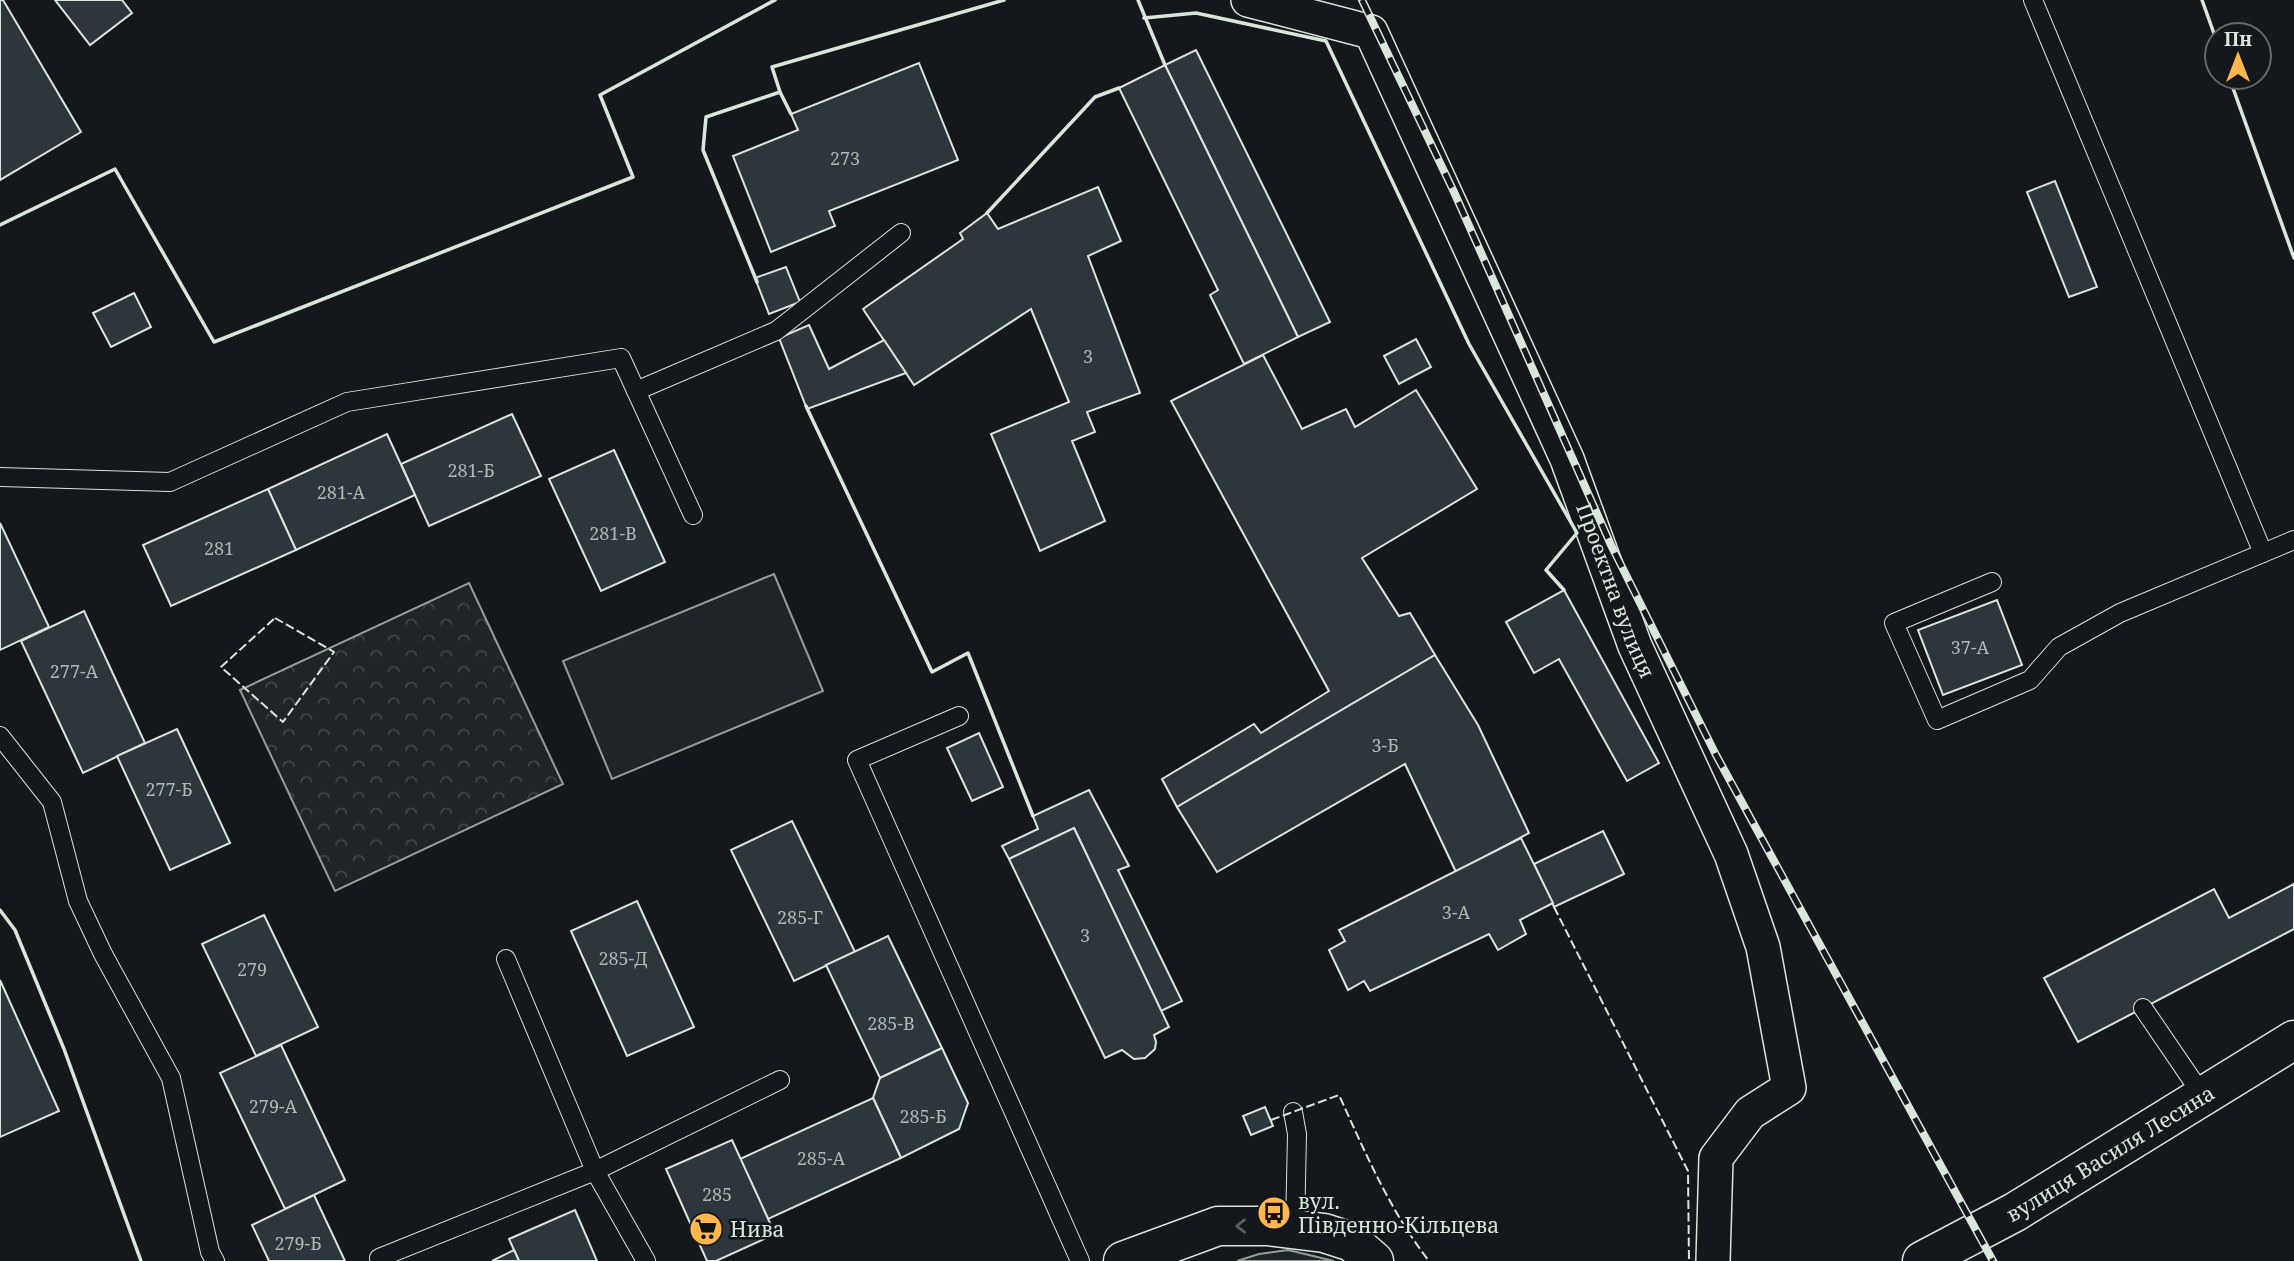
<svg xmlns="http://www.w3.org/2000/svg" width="2294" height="1261" viewBox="0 0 2294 1261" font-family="'Noto Serif',serif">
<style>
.grass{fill:#202428;stroke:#939e99;stroke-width:2}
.park{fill:url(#park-crowns);stroke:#939e99;stroke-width:2}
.building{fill:#2c363c;stroke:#d8e6dc;stroke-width:2}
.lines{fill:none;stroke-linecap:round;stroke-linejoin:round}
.lane-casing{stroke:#d8e6dc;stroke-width:20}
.street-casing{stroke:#d8e6dc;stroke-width:36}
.secondary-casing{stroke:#d8e6dc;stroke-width:41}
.lane{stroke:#14181c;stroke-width:18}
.street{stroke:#14181c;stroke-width:33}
.secondary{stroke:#14181c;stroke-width:38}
.rail-casing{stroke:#d8e6dc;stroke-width:8}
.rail{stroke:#14181c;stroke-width:5;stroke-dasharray:16;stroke-linecap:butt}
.fence{stroke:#d8e6dc;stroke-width:2;stroke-dasharray:9 3.5;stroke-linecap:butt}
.wall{stroke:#d8e6dc;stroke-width:3.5}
.oneway{stroke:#59605f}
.labels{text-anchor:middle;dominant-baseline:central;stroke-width:5;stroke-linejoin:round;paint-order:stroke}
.number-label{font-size:18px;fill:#adbab4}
.street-label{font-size:21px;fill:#d8e6dc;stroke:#14181c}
.poi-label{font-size:21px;fill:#d8e6dc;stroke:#14181c;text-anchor:start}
</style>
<defs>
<pattern id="park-crowns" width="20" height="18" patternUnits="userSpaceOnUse" patternTransform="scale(1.75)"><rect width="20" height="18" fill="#202428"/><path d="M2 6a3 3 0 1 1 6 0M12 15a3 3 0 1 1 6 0" fill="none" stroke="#404447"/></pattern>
</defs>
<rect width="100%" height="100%" fill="#14181c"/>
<!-- grass -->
<g class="grass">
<path d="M774 574 823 691 612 779 563 661Z"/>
<path d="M1288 1250 1334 1261H1237L1259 1254Z"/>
</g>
<!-- park -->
<path class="park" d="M469 583 563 784 335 891 240 690Z"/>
<!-- building -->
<g class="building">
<path d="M0 0H3L81 132 0 180Z"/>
<path d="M55 0H122L132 13 90 45Z"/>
<path d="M1196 50 1330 322 1298 337 1165 65Z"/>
<path d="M919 63 958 160 829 211 835 226 771 252 733 156 798 130 791 114Z"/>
<path d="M1165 65 1298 337 1244 364 1210 295 1218 290 1119 88Z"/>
<path d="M2055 181 2097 287 2069 297 2027 192Z"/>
<path d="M1098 187 1121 241 1088 256 1140 393 1087 412 1095 432 1072 441 1105 521 1040 551 991 434 1069 402 1031 309 914 385 863 309 963 239 960 233 987 213 998 229Z"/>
<path d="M786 267 800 302 769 314 755 278Z"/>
<path d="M134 293 151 327 111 347 93 313Z"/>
<path d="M809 325 829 369 884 340 906 373 807 409 779 338Z"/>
<path d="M1416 339 1431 367 1399 384 1384 356Z"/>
<path d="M1263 355 1302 429 1346 409 1355 427 1416 390 1477 489 1362 558 1399 616 1410 613 1435 655 1177 807 1162 779 1254 724 1261 733 1329 691 1171 401Z"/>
<path d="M512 414 541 476 429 526 401 464Z"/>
<path d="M387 434 415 495 296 550 268 489Z"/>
<path d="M614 450 665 562 601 591 549 479Z"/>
<path d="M268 489 296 550 171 606 143 545Z"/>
<path d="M0 523 49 627 0 650Z"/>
<path d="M1564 590 1659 763 1627 781 1559 659 1534 673 1506 622Z"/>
<path d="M1997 600 2022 665 1943 695 1918 630Z"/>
<path d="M84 611 145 743 83 773 21 641Z"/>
<path d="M1435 655 1478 725 1529 833 1456 872 1405 764 1217 872 1177 807Z"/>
<path d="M177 729 230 843 170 870 117 756Z"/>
<path d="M979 733 1003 787 972 801 947 748Z"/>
<path d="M1089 790 1129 866 1118 870 1182 1001 1161 1011 1074 828 1009 859 1002 846 1038 829 1033 816Z"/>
<path d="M792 821 855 952 794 981 731 850Z"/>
<path d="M1074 828 1169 1027 1154 1035 1156 1042 1155 1049 1145 1058 1134 1059 1122 1050 1105 1058 1009 859Z"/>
<path d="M1603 831 1624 874 1554 907 1534 864Z"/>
<path d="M1521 838 1553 903 1520 920 1526 934 1498 950 1489 934 1370 991 1364 981 1348 990 1329 950 1345 941 1339 930Z"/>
<path d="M2294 884V929L2078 1042 2044 978 2214 889 2229 918Z"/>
<path d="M637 901 694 1027 627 1056 571 931Z"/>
<path d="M264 915 318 1027 256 1056 202 944Z"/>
<path d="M888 936 942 1048 880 1078 826 965Z"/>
<path d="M0 980 59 1111 0 1137Z"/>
<path d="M281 1045 345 1180 285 1209 220 1073Z"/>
<path d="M942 1048 968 1103 959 1129 901 1158 873 1098 880 1078Z"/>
<path d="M873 1098 901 1158 768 1219 740 1159Z"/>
<path d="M1265 1107 1273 1126 1251 1135 1243 1116Z"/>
<path d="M732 1140 775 1234 716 1261H707L666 1169Z"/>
<path d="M314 1195 345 1261H269L252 1225Z"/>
<path d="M575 1210 597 1261H519L509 1239Z"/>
<path d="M514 1250 519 1261H492Z"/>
</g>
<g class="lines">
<defs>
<g id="lane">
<path d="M2033 0 2263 553"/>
<path d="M636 391 776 331 901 233"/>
<path d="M0 477 170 482 347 402 621 358 693 515"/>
<path d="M1992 582 1894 623 1937 720 2030 680 2059 647 2120 613 2294 540"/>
<path d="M959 716 857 760 1080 1261"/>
<path d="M0 736 52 802 78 901 103 954 171 1078 210 1252 215 1261"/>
<path d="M506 959 595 1171 646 1261"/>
<path d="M2143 1008 2203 1096"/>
<path d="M1293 1112 1297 1134 1295 1229"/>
<path d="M379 1258 595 1171 780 1080"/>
</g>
<g id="street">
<path id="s1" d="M1248 0 1371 32 1567 459 1635 646 1731 854 1763 947 1789 1088 1750 1113 1716 1158 1713 1261"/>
</g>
<g id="secondary">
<path d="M1123 1261 1218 1226H1267L1324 1233 1352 1242 1374 1261"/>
<path id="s2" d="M1922 1261 2015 1212 2294 1040"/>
</g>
</defs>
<!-- lane casing -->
<use href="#lane" class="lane-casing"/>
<!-- street casing -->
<use href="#street" class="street-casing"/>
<!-- secondary casing -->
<use href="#secondary" class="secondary-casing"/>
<!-- lane -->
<use href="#lane" class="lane"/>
<!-- street -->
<use href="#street" class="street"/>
<!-- secondary -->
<use href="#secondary" class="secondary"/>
<defs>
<path id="rail" d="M1362 0 1454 192 1611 545 1716 755 1993 1261"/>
</defs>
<!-- rail casing -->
<use href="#rail" class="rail-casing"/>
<!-- rail -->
<use href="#rail" class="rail"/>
<!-- fence -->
<g class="fence">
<path d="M275 618 334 652 283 722 221 667Z"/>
<path d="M1554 907 1688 1171 1689 1261"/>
<path d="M1271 1120 1339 1095C1365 1152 1390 1211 1429 1261"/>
</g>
<!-- wall -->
<g class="wall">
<path d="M1138 0 1165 65"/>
<path d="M2202 0 2217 42"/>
<path d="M1144 18 1196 13 1326 41 1469 344 1577 533 1546 570 1564 590"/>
<path d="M2229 77 2294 258"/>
<path d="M780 92 772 67 1004 0"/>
<path d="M987 213 1095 97 1119 88"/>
<path d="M0 225 115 169 214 342 633 177 600 95 775 0"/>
<path d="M757 282 703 150 706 117 780 92 791 114"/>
<path d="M806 406 932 672 968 653 1033 816"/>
<path d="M0 910 15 930 64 1049 141 1261"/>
</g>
</g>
<!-- one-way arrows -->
<defs><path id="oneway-chevron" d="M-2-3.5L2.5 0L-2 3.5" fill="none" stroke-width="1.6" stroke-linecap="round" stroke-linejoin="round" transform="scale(1.75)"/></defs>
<use class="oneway" href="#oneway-chevron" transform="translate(1241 1226) rotate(179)"/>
<!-- icons -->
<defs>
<symbol id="bus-disc" viewBox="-11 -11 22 22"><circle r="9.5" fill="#ffb74d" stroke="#14181c"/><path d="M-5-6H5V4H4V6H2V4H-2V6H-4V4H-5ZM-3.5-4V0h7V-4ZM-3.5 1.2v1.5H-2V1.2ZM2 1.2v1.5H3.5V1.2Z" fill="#111"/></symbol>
<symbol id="supermarket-disc" viewBox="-11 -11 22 22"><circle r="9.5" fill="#ffb74d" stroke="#14181c"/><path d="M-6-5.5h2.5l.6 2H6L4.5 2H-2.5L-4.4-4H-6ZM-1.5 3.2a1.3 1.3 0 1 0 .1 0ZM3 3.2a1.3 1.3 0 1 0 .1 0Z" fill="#111"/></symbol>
</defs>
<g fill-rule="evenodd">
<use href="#bus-disc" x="1255" y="1194" width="38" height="38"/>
<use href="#supermarket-disc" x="687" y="1210" width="38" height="38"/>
</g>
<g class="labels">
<!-- number labels -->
<g class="number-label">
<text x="845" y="158">273</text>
<text x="1088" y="356">3</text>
<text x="471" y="470">281-Б</text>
<text x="341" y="492">281-А</text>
<text x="613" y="533">281-В</text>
<text x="219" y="548">281</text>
<text x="1970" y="647">37-А</text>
<text x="74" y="671">277-А</text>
<text x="1385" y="745">3-Б</text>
<text x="169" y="789">277-Б</text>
<text x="1456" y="912">3-А</text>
<text x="800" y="917">285-Г</text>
<text x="1085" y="935">3</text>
<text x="623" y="958">285-Д</text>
<text x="252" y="969">279</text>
<text x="891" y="1023">285-В</text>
<text x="273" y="1106">279-А</text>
<text x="923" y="1116">285-Б</text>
<text x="821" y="1158">285-А</text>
<text x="717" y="1194">285</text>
<text x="298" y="1243">279-Б</text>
</g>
<!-- street labels -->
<g class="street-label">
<text stroke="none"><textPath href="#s1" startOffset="737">Проектна вулиця</textPath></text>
<text stroke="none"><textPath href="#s2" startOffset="217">вулиця Василя Лесина</textPath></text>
</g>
<!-- poi labels -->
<g class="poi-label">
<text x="1298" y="1201">вул.<tspan x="1298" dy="24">Південно-Кільцева</tspan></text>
<text x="730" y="1229">Нива</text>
</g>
</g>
<!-- north arrow -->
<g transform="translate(2238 56)"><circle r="33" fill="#14181c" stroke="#626a69" stroke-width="2"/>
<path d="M0-5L12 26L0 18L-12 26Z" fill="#ffb74d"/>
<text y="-10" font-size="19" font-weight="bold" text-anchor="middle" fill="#d8e6dc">Пн</text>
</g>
</svg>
